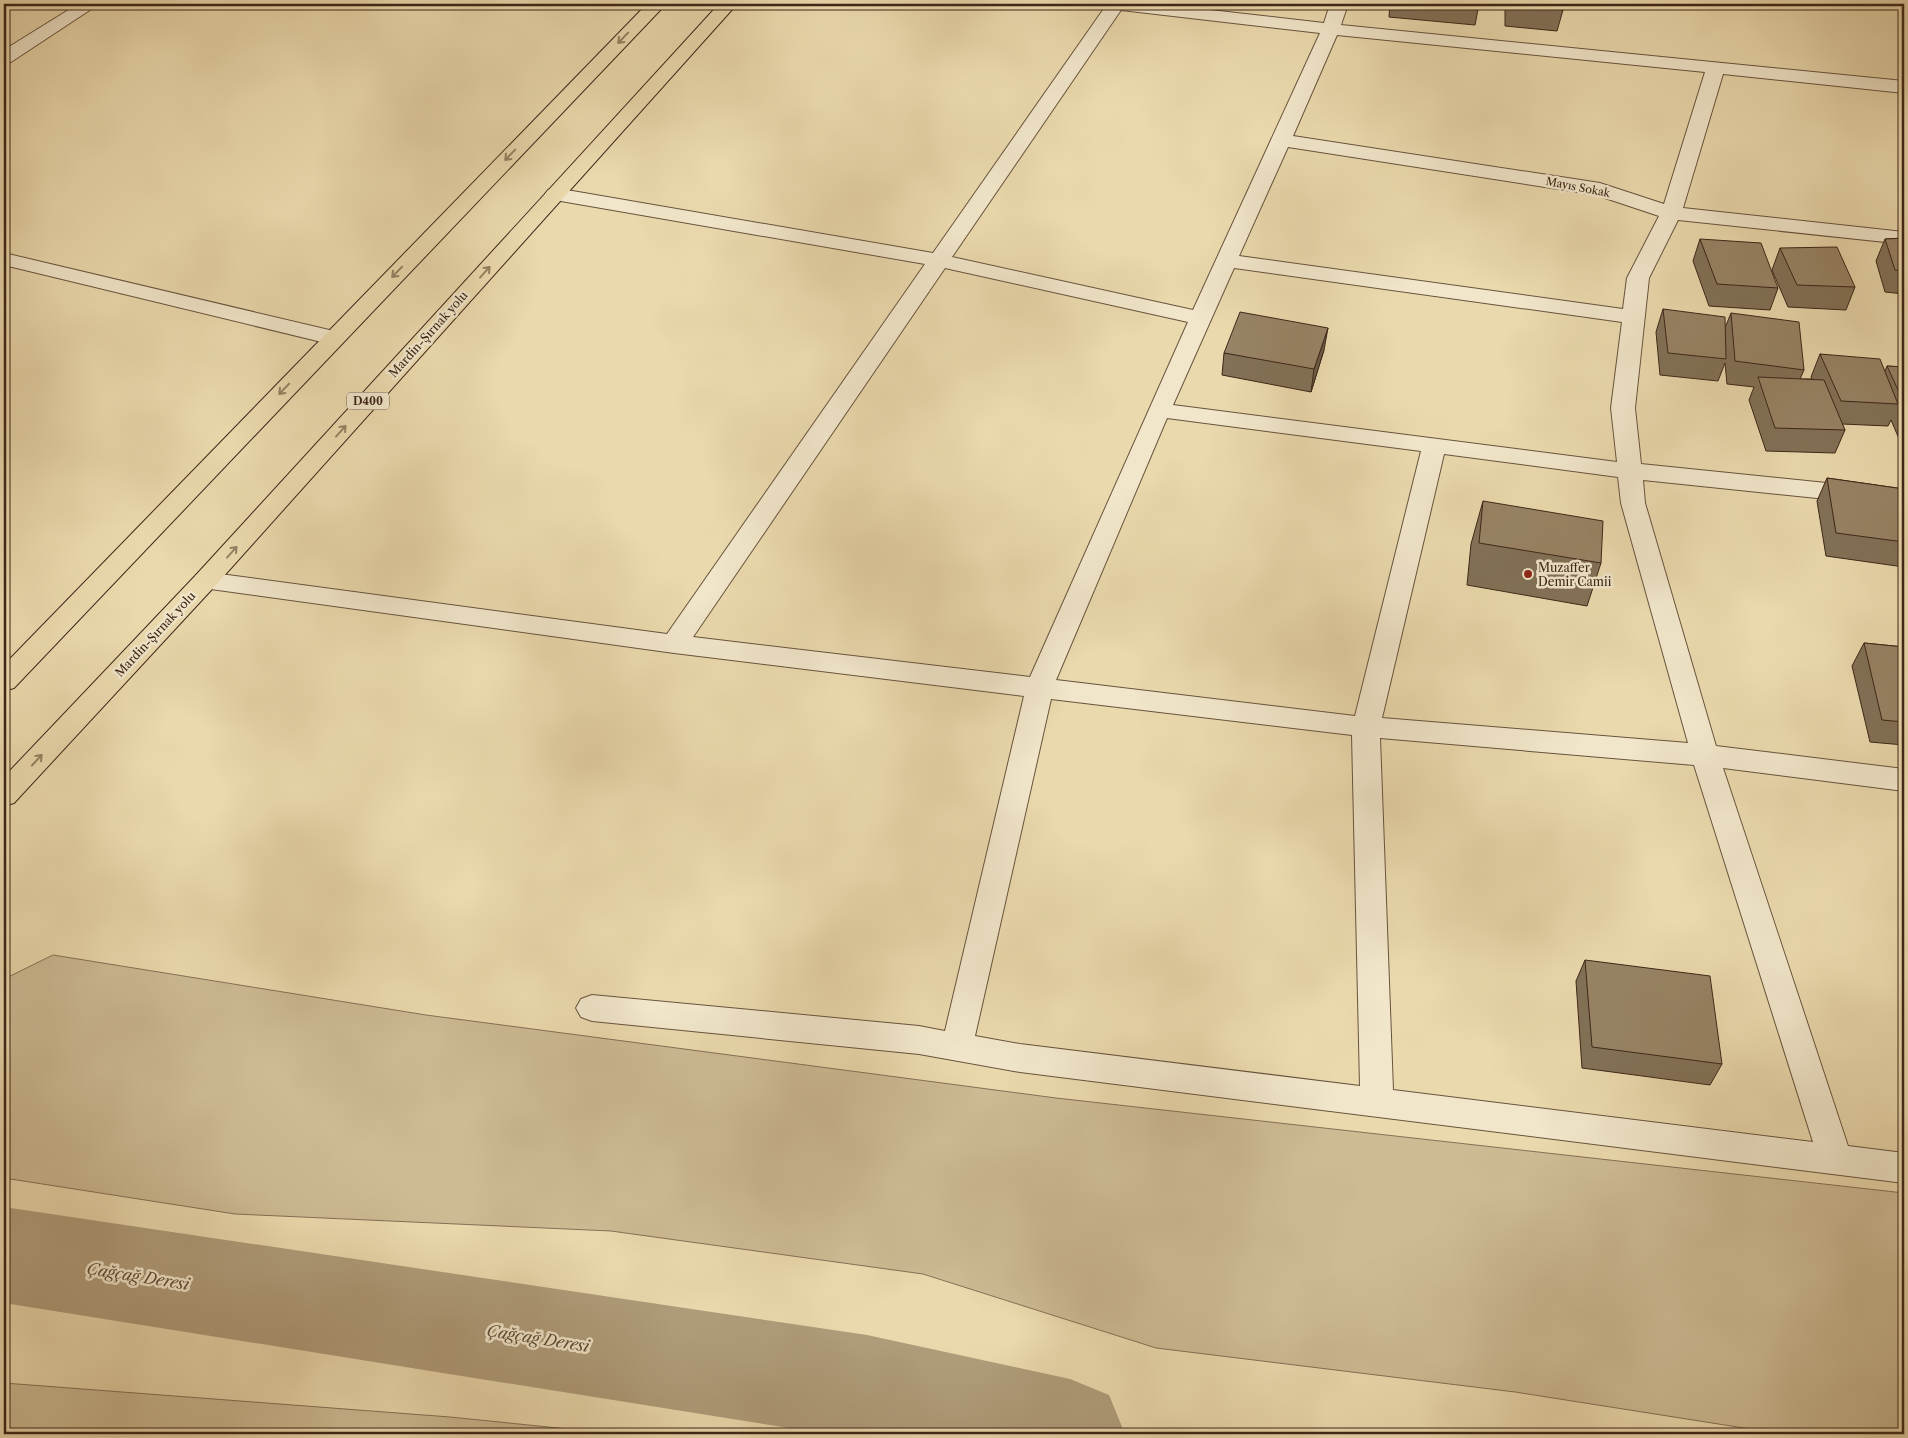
<svg xmlns="http://www.w3.org/2000/svg" width="1908" height="1438" viewBox="0 0 1908 1438" font-family="'Libre Caslon Text',serif">
<style>
.green{fill:#cdbb94;stroke:#857056}
.lines{fill:none;stroke-linecap:round;stroke-linejoin:round}
.river{fill:#af9c7a;fill-rule:evenodd}
.street-casing{stroke:#68533d;stroke-width:2}
.highway-casing{stroke:#3d2618;stroke-width:2}
.street{fill:#f1e6ca;fill-rule:evenodd}
.highway{fill:#ead9ad;fill-rule:evenodd}
.wall{fill:#827157;stroke:#3d2618}
.shaded-wall{fill:#6a5c47;stroke:#3d2618}
.building{fill:#978365;stroke:#3d2618}
.oneway{stroke:#948062}
.poi-dot{fill:#8f2418;stroke:#f1e6ca;stroke-width:2}
.labels{text-anchor:middle;dominant-baseline:central;stroke-width:5;stroke-linejoin:round;paint-order:stroke}
.far-street-label{font-size:11px;fill:#3d2618;stroke:#f1e6ca}
.shield{fill:#f1e6ca;stroke:#73604d;stroke-width:1}
.shield-label{font-size:11px;font-weight:bold;fill:#3d2618}
.street-label{font-size:12px;fill:#3d2618;stroke:#f1e6ca}
.poi-label{font-size:12px;fill:#3d2618;stroke:#f1e6ca;text-anchor:start}
.near-water-label{font-size:16px;font-style:italic;fill:#5f4935;stroke:#f1e6ca}
</style>
<rect width="100%" height="100%" fill="#ead9ad"/>
<filter id="stains"><feTurbulence type="fractalNoise" baseFrequency=".004" numOctaves="4"/><feColorMatrix values="0 0 0 0 .2 0 0 0 0 .09 0 0 0 0 .02 0 0 0 .5 -.17"/></filter>
<radialGradient id="worn" r=".72"><stop offset=".6" stop-color="#630" stop-opacity="0"/><stop offset="1" stop-color="#630" stop-opacity=".3"/></radialGradient>
<!-- green -->
<g class="green">
<path d="M53 955 426 1015 1056 1098 1904 1193V1434H1782L1515 1392 1156 1348 923 1274 611 1231 235 1214 4 1178V979Z"/>
<path d="M4 1383 450 1417 617 1434H4Z"/>
</g>
<g class="lines">
<!-- river -->
<path class="river" d="M4 1207 867 1335 1070 1379 1109 1395 1125 1434H826L4 1303Z"/>
<defs>
<g id="street">
<path d="M78 4H99L11 62 4 63V50Z"/>
<path d="M1103 4H1157L1324 23 1330 4H1348L1341 25 1904 81V93L1723 74 1683 208 1904 232V244L1678 220 1649 278 1635 408 1641 464 1904 491V507L1643 480 1645 503 1716 746 1904 769V791L1723 768 1848 1146 1904 1153V1183L1020 1072 919 1054 592 1021 581 1017 576 1008 581 999 592 995 919 1026 945 1031 1024 696 674 653 196 587 192 581 196 575 205 572 667 634 925 264 555 200 548 198 545 194 548 190 555 188 933 253 1105 7ZM1121 10 1320 33 1193 310 952 257ZM1337 35 1705 72 1664 204 1600 183 1293 136ZM1288 147 1596 195 1659 216 1627 278 1623 309 1239 256ZM945 268 1188 322 1030 677 693 637ZM1234 268 1622 322 1611 408 1617 462 1173 405ZM1167 418 1421 451 1355 716 1056 680ZM1444 454 1618 477 1621 503 1688 743 1382 718ZM1051 699 1352 735 1360 1086 1020 1044 975 1036ZM1380 738 1694 765 1813 1142 1393 1090Z"/>
<path d="M4 253 342 333 345 338 342 343 334 345 4 265Z"/>
</g>
<g id="highway">
<path d="M647 4H666L14 688 4 691V665Z"/>
<path d="M719 4H737L214 587 14 803 4 806V777L196 575Z"/>
</g>
</defs>
<!-- street casing -->
<use href="#street" class="street-casing"/>
<!-- highway casing -->
<use href="#highway" class="highway-casing"/>
<!-- street -->
<use href="#street" class="street"/>
<!-- highway -->
<use href="#highway" class="highway"/>
</g>
<!-- wall -->
<g class="wall">
<path d="M1390 4H1479L1475 25 1389 17Z"/>
<path d="M1505 4H1562L1563 10 1557 31 1505 26Z"/>
<path d="M1904 238V294L1885 292 1876 261 1885 239Z"/>
<path d="M1700 239 1778 288 1770 310 1709 306 1693 261Z"/>
<path d="M1780 248 1855 287 1846 310 1788 307 1772 270Z"/>
<path d="M1663 309 1725 328 1731 313 1804 370 1800 379H1812L1811 377 1820 354 1885 371 1887 366 1904 367V441H1900L1891 420 1888 426 1842 424 1845 430 1835 453 1766 451 1749 400 1754 387 1727 384 1725 363 1718 381 1660 375 1656 332Z"/>
<path d="M1324 350 1311 392 1222 375 1224 353Z"/>
<path d="M1827 478 1904 489V567L1826 556 1817 501Z"/>
<path d="M1483 501 1601 563 1587 606 1467 585 1471 544Z"/>
<path d="M1864 643 1904 647V745L1870 742 1852 666Z"/>
<path d="M1585 960 1722 1064 1710 1085 1582 1068 1576 981Z"/>
</g>
<!-- shaded-wall -->
<path class="shaded-wall" d="M1328 328 1324 350 1311 392 1314 369Z"/>
<!-- building -->
<g class="building">
<path d="M1510 4H1562L1563 10 1510 5Z"/>
<path d="M1904 238V271L1895 270 1885 239Z"/>
<path d="M1700 239 1761 243 1778 288 1717 284Z"/>
<path d="M1837 247 1855 287 1797 285 1780 248Z"/>
<path d="M1663 309 1725 317 1726 359 1668 353Z"/>
<path d="M1240 312 1328 328 1314 369 1224 353Z"/>
<path d="M1731 313 1799 322 1804 370 1735 361Z"/>
<path d="M1820 354 1880 359 1898 404 1841 401Z"/>
<path d="M1887 366 1904 367V403Z"/>
<path d="M1758 377 1824 380 1845 430 1775 428Z"/>
<path d="M1827 478 1904 489V542L1836 533Z"/>
<path d="M1483 501 1603 521 1601 563 1479 543Z"/>
<path d="M1864 643 1904 647V722L1882 720Z"/>
<path d="M1585 960 1710 976 1722 1064 1592 1047Z"/>
</g>
<!-- one-way arrows -->
<defs><path id="oneway-shaft" d="M-6 0H5M1.5-3L5.5 0L1.5 3" fill="none" stroke-width="1.6" stroke-linecap="round" stroke-linejoin="round" transform="scale(1.25)"/></defs>
<g class="oneway">
<use href="#oneway-shaft" transform="translate(623 38) rotate(134)"/>
<use href="#oneway-shaft" transform="translate(510 155) rotate(134)"/>
<use href="#oneway-shaft" transform="translate(397 272) rotate(134)"/>
<use href="#oneway-shaft" transform="translate(485 272) rotate(-48)"/>
<use href="#oneway-shaft" transform="translate(284 389) rotate(134)"/>
<use href="#oneway-shaft" transform="translate(341 431) rotate(-48)"/>
<use href="#oneway-shaft" transform="translate(232 552) rotate(-48)"/>
<use href="#oneway-shaft" transform="translate(37 760) rotate(-47)"/>
</g>
<!-- markers -->
<circle class="poi-dot" cx="1528" cy="574" r="5"/>
<g class="labels">
<!-- far-street labels -->
<g class="far-street-label">
<text transform="translate(1578 187) rotate(11)">Mayıs Sokak</text>
</g>
<!-- shield labels -->
<rect class="shield" x="347" y="392.5" width="42" height="17" rx="4"/>
<g class="shield-label">
<text x="368" y="401">D400</text>
</g>
<!-- street labels -->
<g class="street-label">
<text transform="translate(428 334) rotate(-48)">Mardin-Şırnak yolu</text>
<text transform="translate(155 634) rotate(-47)">Mardin-Şırnak yolu</text>
</g>
<!-- poi labels -->
<g class="poi-label">
<text x="1538" y="567">Muzaffer<tspan x="1538" dy="14">Demir Camii</tspan></text>
</g>
<!-- near-water labels -->
<g class="near-water-label">
<text transform="translate(138 1276) rotate(9)">Çağçağ Deresi</text>
<text transform="translate(538 1338) rotate(9)">Çağçağ Deresi</text>
</g>
</g>
<!-- margin -->
<rect width="1908" height="1438" fill="none" stroke="#ead9ad" stroke-width="20"/>
<rect x="5" y="5" width="1898" height="1428" fill="none" stroke="#3d2618" stroke-width="2.5"/>
<rect x="10" y="10" width="1888" height="1418" fill="none" stroke="#3d2618"/>
<rect width="100%" height="100%" filter="url(#stains)"/>
<rect width="100%" height="100%" fill="url(#worn)"/>
</svg>
